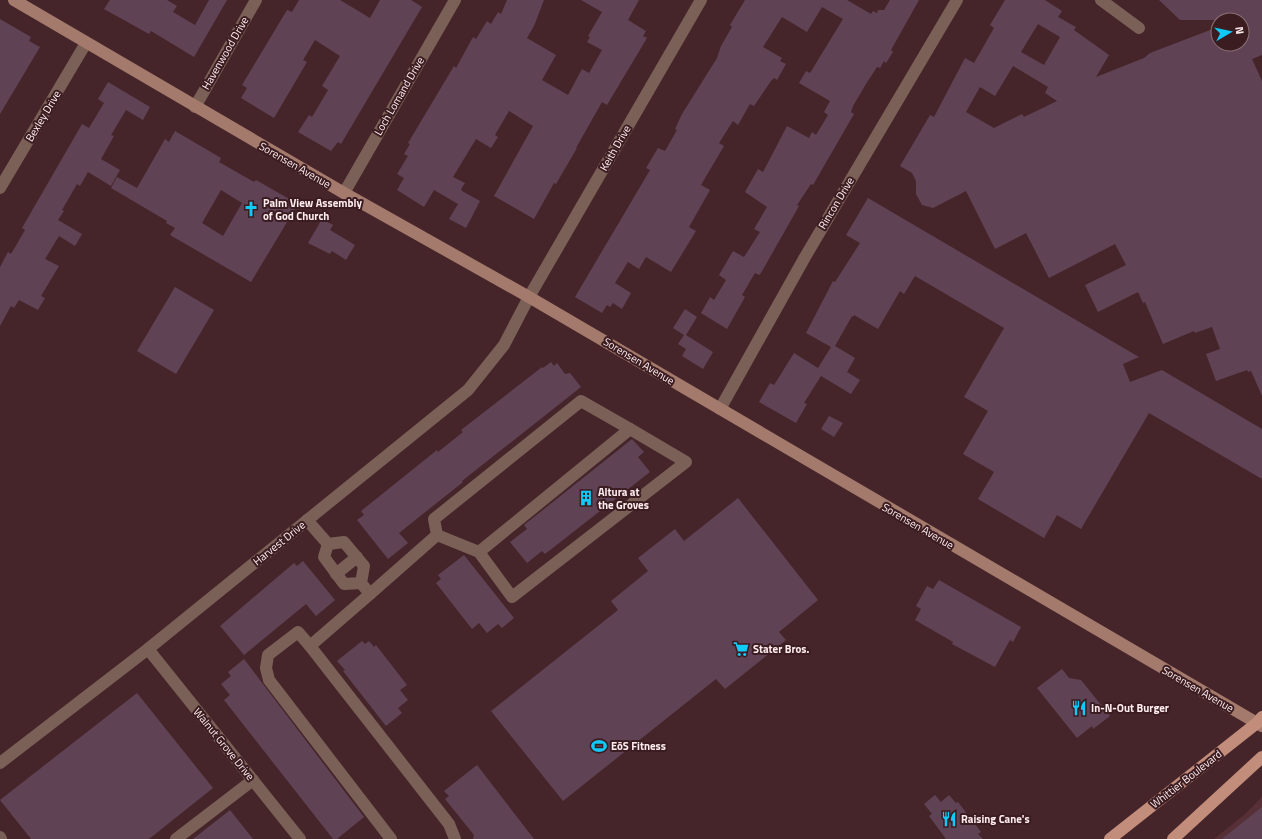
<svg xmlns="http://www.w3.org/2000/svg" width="1262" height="839" viewBox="0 0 1262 839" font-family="'Titillium Web',sans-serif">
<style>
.built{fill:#563036}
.building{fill:#5f4254;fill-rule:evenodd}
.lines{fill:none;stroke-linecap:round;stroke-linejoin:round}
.street{stroke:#7a6056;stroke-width:12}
.secondary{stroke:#a37a6b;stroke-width:12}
.primary{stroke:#c38d7b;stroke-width:12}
.labels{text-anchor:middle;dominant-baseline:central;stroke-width:4;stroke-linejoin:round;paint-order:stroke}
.street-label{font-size:11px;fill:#ffedef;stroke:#3b1c21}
.poi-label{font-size:11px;font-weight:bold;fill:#ffedef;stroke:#3b1c21;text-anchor:start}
</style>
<rect width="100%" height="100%" fill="#46252a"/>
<!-- built -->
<path class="built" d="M1262 797V839H1214L1244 815Z"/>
<!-- building -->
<g class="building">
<path d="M110 0H167L177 6 173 12 195 25 209 0H227L194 57 151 31 149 34 104 9Z"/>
<path d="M299 0H340L370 18 380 0H411L422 7 341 144 338 142 331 151 298 132 309 115 312 117 328 90 322 86 340 56 315 40 303 60 307 62 274 118 241 98 247 88 242 85 287 10 292 12Z"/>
<path d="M507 0H544L534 26 527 38 556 55 542 80 568 95 582 69 589 73 602 50 587 42 590 37 588 36 602 12 581 0H639L628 20 646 31 643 36 647 38 607 105 602 102 576 148H577L556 184 554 183 534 219 494 196 533 126 509 111 495 135 498 137 491 148 476 139 453 177 465 183 461 189 462 191 480 201 466 228 449 219 458 204 434 190 424 207 397 190 404 178 397 174 408 156 404 154 410 144 408 143 454 66 456 68 473 37 476 39 487 21 491 24 498 12 501 14Z"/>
<path d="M745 0H847L871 14 873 11 877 13 878 10H884L890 0H919L891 50 893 52 886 63 884 61 880 68 877 67 866 84 853 106 851 112 854 114 813 185 811 184 797 205 799 206 761 273 759 275 755 273 742 295 745 297 727 329 701 313 710 297 714 300 726 280 719 275 733 251 744 257 760 232 754 229 767 207 745 192 758 169 763 172 787 126 809 138 812 132 816 135 828 115 824 112 830 101 799 83 806 71 810 73 843 19 822 7 807 32 782 17 763 47 782 58 780 61 786 64 777 80 774 78 771 81 754 106 750 104 738 125 733 121 719 143 724 146 701 185 710 190 689 227 696 231 671 272 646 257 639 269 628 262 615 283 631 293 622 309 613 303 610 307 607 305 602 313 575 297 650 170 646 168 658 148 665 151 677 130 675 129 682 114 717 58 721 46 732 27 730 25Z"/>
<path d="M1005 0H1045L1062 11 1058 17 1076 27 1074 30 1109 55 1096 77 1144 58 1150 53 1218 27V44H1242V20H1180L1159 0H1262V55L1252 59 1262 81V396L1251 371 1248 372 1247 370 1216 381 1206 354 1220 349 1212 327 1195 333 1194 331 1163 344 1145 302 1143 303 1138 292 1098 312 1085 285 1126 265 1115 244 1049 278 1026 233 995 249 966 191 933 208 922 205 916 194V181L912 173 900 166 930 115 934 117 965 58 974 63 994 28 990 25ZM1038 24 1060 37 1044 65 1021 52ZM1013 66 1048 87 1045 93 1057 101 1024 117 1022 114 994 128 966 112 980 87 995 96Z"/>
<path d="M0 19 31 37 29 41 40 47 0 114Z"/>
<path d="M108 82 150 107 143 120 126 110 111 135 114 136 101 159 120 170 111 186 88 172 80 186 77 184 62 210 64 211 58 220 82 234 75 246 59 236 45 259 59 266 41 296 45 298 38 310 19 300 14 308 11 306 0 326V267L8 252 11 254 25 230 22 228 82 124 89 128 104 103 98 99Z"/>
<path d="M175 131 221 158 219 162 254 182 256 180 298 204 251 282 170 235 175 228 166 223 167 221 111 188 117 177 137 188 165 139 169 142ZM221 190 242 203 223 236 202 223Z"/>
<path d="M868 198 1139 357 1123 364 1130 382 1162 370 1262 429V479L1149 413 1081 529 1057 515 1044 538 978 499 994 472 963 454 988 411 964 397 1004 328 915 276 904 294 900 291 878 329 854 315 853 317 852 316 835 346 855 358 847 372 860 380 851 394 821 376 804 403 807 404 796 423 759 402 770 383 774 385 794 353 818 368 831 347 806 333 833 281 835 282 860 243 846 235Z"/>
<path d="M322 219 333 225 330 230 355 245 346 260 332 251 330 254 308 243Z"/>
<path d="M175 287 214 310 176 374 137 351Z"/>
<path d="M685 309 697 317 686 335 713 352 703 369 682 356 686 349 678 344 684 335 673 328Z"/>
<path d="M551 362 554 366 557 363 565 374 570 373 581 387 462 481 463 482 399 533 408 543 388 559 357 520 364 515 361 511 437 450 438 452 463 432 461 430 542 367 543 368Z"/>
<path d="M829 416 843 423 834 437 821 429Z"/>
<path d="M632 439 644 452 638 457 650 472 545 554 542 551 527 563 510 542 527 529 524 525Z"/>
<path d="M738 498 818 600 779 632 786 640 725 689 716 679 563 801 491 711 618 610 611 601 648 571 638 558 675 529 684 541Z"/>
<path d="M464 555 514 618 502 628 498 624 487 633 479 623 472 629 436 583 441 579 438 575Z"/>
<path d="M303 561 335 600 316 616 306 604 244 655 220 626 294 563 297 566Z"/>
<path d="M939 580 1021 627 1013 642 1010 640 995 667 952 644 953 642 915 620 921 609 916 606 927 586 933 589Z"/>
<path d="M362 641 365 644 369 641 374 647 376 645 407 685 400 690 408 700 398 708 402 713 386 726 343 671 345 670 337 661Z"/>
<path d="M244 659 364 817 337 839H333L224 700 230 695 221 684 231 676 228 672Z"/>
<path d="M1062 669 1069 678 1081 680 1110 716 1093 729 1092 726 1077 738 1037 688Z"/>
<path d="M137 693 213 788 149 839H31L0 800Z"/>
<path d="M477 765 534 839H473L474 835 445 799 449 796 444 791Z"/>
<path d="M935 795 941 802 949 795 956 803 958 802 981 832 978 834 983 839H946L929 816 932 814 924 804Z"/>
<path d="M1262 807V839H1222Z"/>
<path d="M230 810 253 839H193Z"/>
</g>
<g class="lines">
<!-- street -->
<g class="street">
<path d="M1101 0 1139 28"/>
<path d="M195 107 256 0"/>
<path d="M0 188 86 43"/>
<path d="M344 193 455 0"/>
<path d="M720 409 805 257 957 0"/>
<path d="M307 520 328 544"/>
<path d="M328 544 344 542 364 566 361 583 370 594 310 646 449 824 455 839"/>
<path d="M328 544 324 557 344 584 361 583"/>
<path d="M479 552 512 597 686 462 630 429"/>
<path d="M336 574 357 557"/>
<path d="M370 594 437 535 479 552 630 429 581 401 434 519 437 535"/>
<path d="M310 646 298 632 268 655 266 668 269 680 391 839"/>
<path d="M148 649 300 839"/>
<path d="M0 763 148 649 468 390 504 345 529 297 701 0"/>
<path d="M0 837 1 839"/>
<path d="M176 839 253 780"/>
</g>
<!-- secondary -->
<path class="secondary" d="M14 0 344 193 529 297 1262 726"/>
<!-- primary -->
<g class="primary">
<path d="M1110 839 1257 723 1262 717"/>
<path d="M1173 839 1262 757"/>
</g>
</g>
<!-- icons -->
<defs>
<symbol id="church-bare" viewBox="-9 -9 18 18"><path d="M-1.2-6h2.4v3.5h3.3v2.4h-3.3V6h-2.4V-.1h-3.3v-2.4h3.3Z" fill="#10cafa" stroke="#3b1c21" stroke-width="2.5" paint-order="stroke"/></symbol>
<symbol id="building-bare" viewBox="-9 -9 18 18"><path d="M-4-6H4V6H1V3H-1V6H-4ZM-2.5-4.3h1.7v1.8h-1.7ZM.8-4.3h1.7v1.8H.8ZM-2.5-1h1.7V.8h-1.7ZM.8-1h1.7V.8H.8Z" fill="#10cafa" stroke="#3b1c21" stroke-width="2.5" paint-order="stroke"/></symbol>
<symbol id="supermarket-bare" viewBox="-9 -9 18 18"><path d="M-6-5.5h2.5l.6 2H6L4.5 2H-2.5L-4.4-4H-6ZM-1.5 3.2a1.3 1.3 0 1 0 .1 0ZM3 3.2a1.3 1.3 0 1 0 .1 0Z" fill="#10cafa" stroke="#3b1c21" stroke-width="2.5" paint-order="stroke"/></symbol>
<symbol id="restaurant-bare" viewBox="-9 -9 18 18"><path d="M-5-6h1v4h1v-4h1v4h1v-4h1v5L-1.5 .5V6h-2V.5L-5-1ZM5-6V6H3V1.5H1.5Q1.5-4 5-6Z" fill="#10cafa" stroke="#3b1c21" stroke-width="2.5" paint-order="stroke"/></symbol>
<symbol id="stadium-bare" viewBox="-9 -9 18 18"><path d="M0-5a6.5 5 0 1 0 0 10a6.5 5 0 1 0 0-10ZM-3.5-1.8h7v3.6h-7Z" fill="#10cafa" stroke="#3b1c21" stroke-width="2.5" paint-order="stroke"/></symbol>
</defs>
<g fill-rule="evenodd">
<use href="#church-bare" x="240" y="198" width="22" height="22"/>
<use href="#building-bare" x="575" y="487" width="22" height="22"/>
<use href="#supermarket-bare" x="730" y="638" width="22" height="22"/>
<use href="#restaurant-bare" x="1068" y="697" width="22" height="22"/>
<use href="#stadium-bare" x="588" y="735" width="22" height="22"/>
<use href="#restaurant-bare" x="938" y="808" width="22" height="22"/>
</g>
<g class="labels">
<!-- street labels -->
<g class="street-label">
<text transform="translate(225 53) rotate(-60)">Havenwood Drive</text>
<text transform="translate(399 96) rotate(-60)">Loch Lomand Drive</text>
<text transform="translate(43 116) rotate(-59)">Bexley Drive</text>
<text transform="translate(615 148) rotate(-60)">Keith Drive</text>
<text transform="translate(295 165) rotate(30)">Sorensen Avenue</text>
<text transform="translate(836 203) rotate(-59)">Rincon Drive</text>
<text transform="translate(639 361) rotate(31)">Sorensen Avenue</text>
<text transform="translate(918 526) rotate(30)">Sorensen Avenue</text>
<text transform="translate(279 543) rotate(-39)">Harvest Drive</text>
<text transform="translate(1198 689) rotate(30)">Sorensen Avenue</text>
<text transform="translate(224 744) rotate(51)">Walnut Grove Drive</text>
<text transform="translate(1186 779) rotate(-38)">Whittier Boulevard</text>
</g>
<!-- poi labels -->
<g class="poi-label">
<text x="263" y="203">Palm View Assembly<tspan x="263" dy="13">of God Church</tspan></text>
<text x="598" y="492">Altura at<tspan x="598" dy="13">the Groves</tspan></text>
<text x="753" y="649">Stater Bros.</text>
<text x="1091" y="708">In-N-Out Burger</text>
<text x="611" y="746">EōS Fitness</text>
<text x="961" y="819">Raising Cane's</text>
</g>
</g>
<!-- north arrow -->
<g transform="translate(1230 32) rotate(81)"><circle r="19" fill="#3b1c21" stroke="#897073"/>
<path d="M0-3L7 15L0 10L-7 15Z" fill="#10cafa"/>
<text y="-6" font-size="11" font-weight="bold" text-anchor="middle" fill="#ffedef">N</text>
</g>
</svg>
